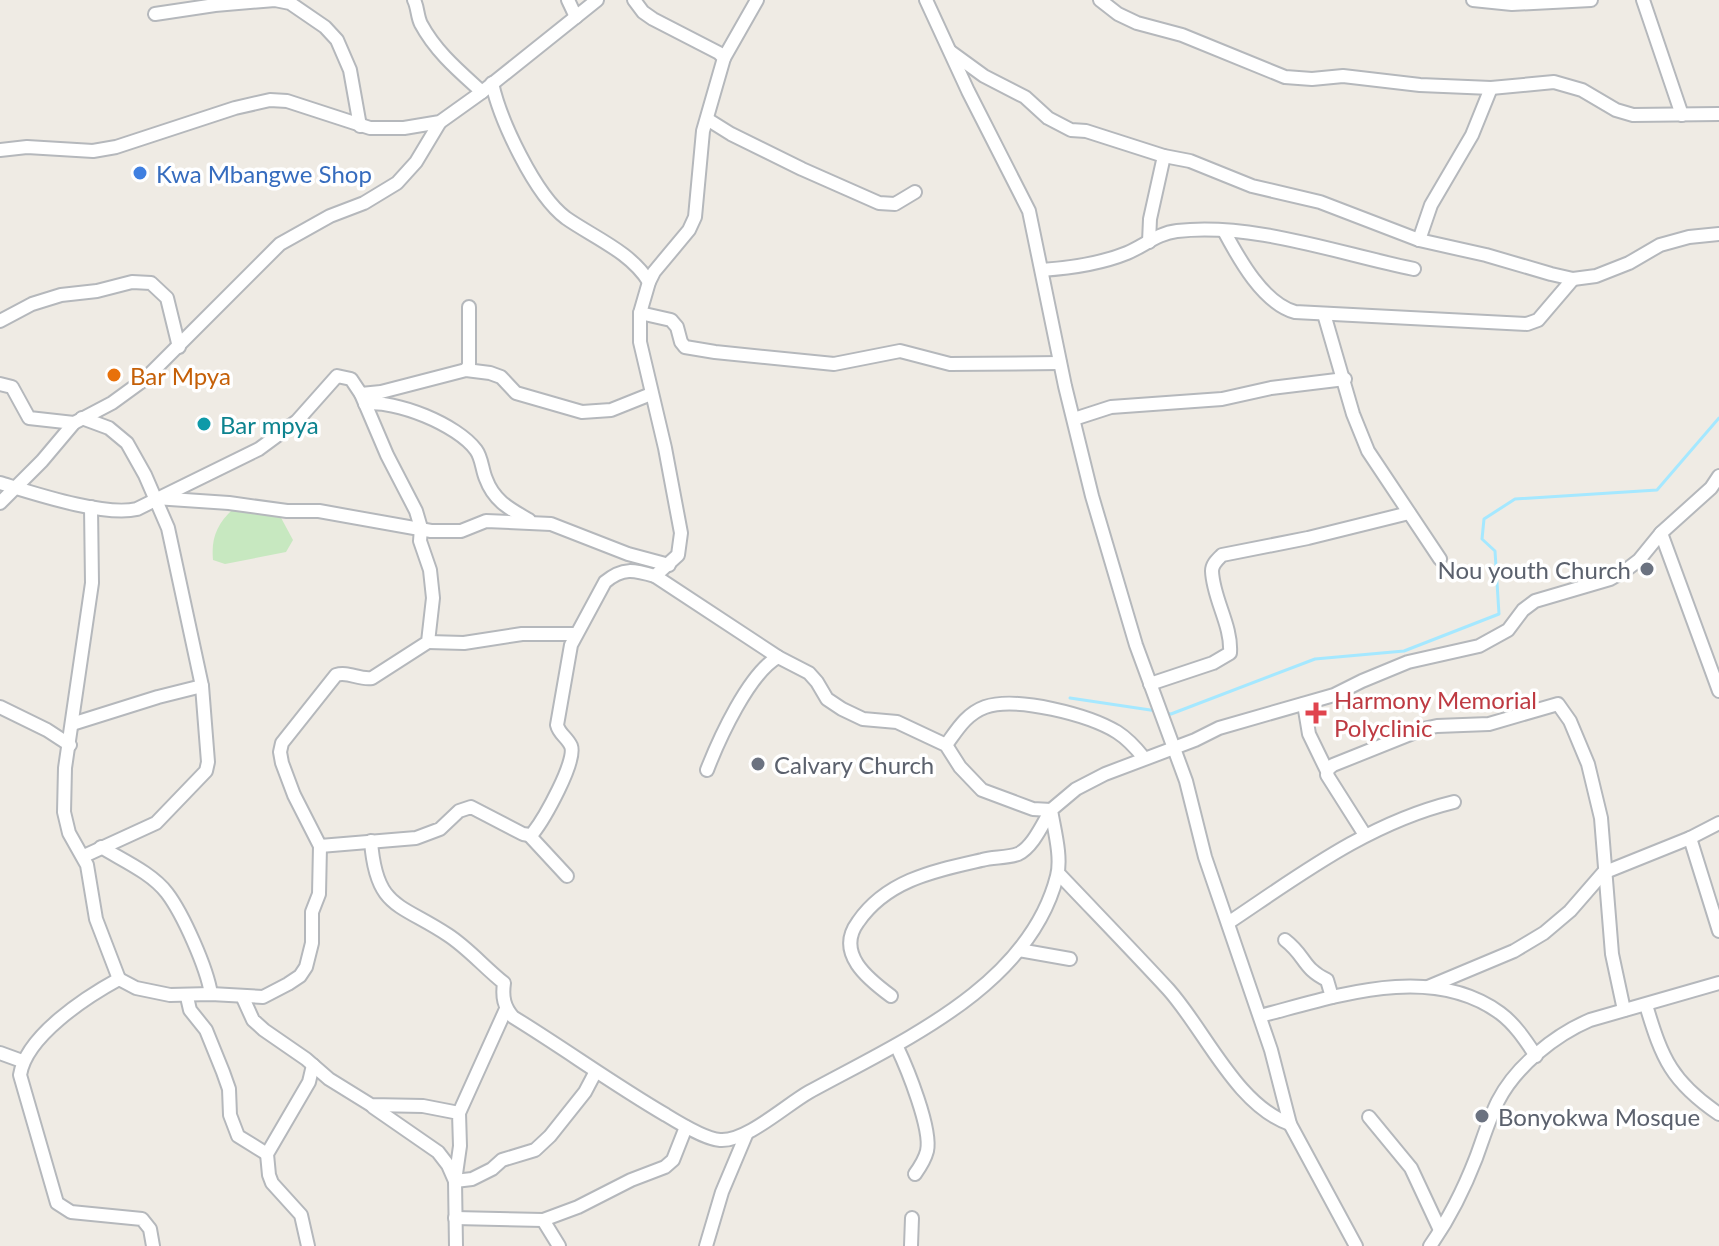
<svg xmlns="http://www.w3.org/2000/svg" width="1719" height="1246" viewBox="0 0 1719 1246" font-family="Lato,sans-serif">
<style>
.green{fill:#c7e8c0}
.lines{fill:none;stroke-linecap:round;stroke-linejoin:round}
.stream{stroke:#a5e8ff;stroke-width:3}
.minor-casing{stroke:#b5b8bc;stroke-width:16}
.minor{stroke:#fff;stroke-width:12}
.shop-dot{fill:#3f7fe0;stroke:#fff;stroke-width:3}
.food-dot{fill:#e8710a;stroke:#fff;stroke-width:3}
.culture-dot{fill:#0f9aa8;stroke:#fff;stroke-width:3}
.worship-dot{fill:#6b7280;stroke:#fff;stroke-width:3}
.health-dot{fill:#e0444e;stroke:#fff;stroke-width:3}
.labels{text-anchor:middle;dominant-baseline:central;stroke-width:7;stroke-linejoin:round;paint-order:stroke}
.shop-label{font-size:24px;fill:#366cbe;stroke:#fff;text-anchor:start}
.food-label{font-size:24px;fill:#c56008;stroke:#fff;text-anchor:start}
.culture-label{font-size:24px;fill:#0d838f;stroke:#fff;text-anchor:start}
.worship-label{font-size:24px;fill:#5b616d;stroke:#fff;text-anchor:start}
.health-label{font-size:24px;fill:#be3a42;stroke:#fff;text-anchor:start}
</style>
<rect width="100%" height="100%" fill="#efebe4"/>
<!-- green -->
<path class="green" d="M233 509C249 510 264 515 279 514L293 540 286 552 225 564 213 560C211 538 217 524 233 509Z"/>
<g class="lines">
<!-- stream -->
<g class="stream">
<path d="M1070 698 1157 711"/>
<path d="M1164 713 1171 714 1315 659 1404 651 1499 614 1495 551 1482 539 1484 519 1515 499 1657 490 1719 418"/>
</g>
<defs>
<g id="minor">
<path d="M414 0C418 8 417 16 421 24 436 52 459 71 482 92"/>
<path d="M568 0 576 17"/>
<path d="M926 0 968 91 1029 211 1065 386 1092 496 1136 645 1186 781 1205 857 1271 1050 1290 1124 1356 1246"/>
<path d="M1100 0 1118 14 1137 23 1182 35 1285 77 1312 79 1343 76 1420 85 1491 88 1554 82 1582 90 1616 110 1633 115 1719 114"/>
<path d="M1473 0 1512 4 1591 0"/>
<path d="M1643 0 1682 115"/>
<path d="M155 14 215 5 275 0 290 3 325 27 337 40 350 70 360 126"/>
<path d="M951 52 984 76 1025 97 1048 118 1071 130 1086 131 1164 156 1190 161 1252 186 1320 202 1419 240 1486 255 1551 274 1573 279 1596 276 1629 263 1660 245 1689 237 1719 234"/>
<path d="M724 58 757 0"/>
<path d="M492 83C500 120 535 195 566 218 593 237 631 252 649 282"/>
<path d="M707 119 731 134 802 169 879 203 895 204 915 192"/>
<path d="M0 150 27 147 93 151 116 147 235 108 270 100 287 101 370 128H404L440 122 482 92 597 0"/>
<path d="M1224 231C1239 259 1263 303 1295 312L1527 324 1538 320 1573 279"/>
<path d="M1419 240 1431 205 1472 135 1491 88"/>
<path d="M1149 242 1150 219 1164 156"/>
<path d="M1042 270C1071 268 1100 264 1127 253 1144 246 1158 233 1177 231 1253 222 1340 254 1414 269"/>
<path d="M640 313 671 320 677 327 681 342 685 347 715 352 834 364 900 351 950 364 1060 363"/>
<path d="M1324 314 1353 414 1368 451 1440 559"/>
<path d="M0 321 32 304 61 295 97 291 132 282 151 283 167 298 179 347"/>
<path d="M466 370 469 365V307"/>
<path d="M0 384 12 387 29 418 74 423"/>
<path d="M361 394 381 392 466 370 490 373 501 377 516 393 582 412 611 410 651 394"/>
<path d="M365 404C395 399 458 425 476 450 482 458 482 470 486 479 494 501 510 509 529 520"/>
<path d="M82 418 109 428 127 443 145 475 168 528 202 686 208 762 206 771 156 823 84 856"/>
<path d="M1074 419 1111 407 1222 399 1271 388 1345 379"/>
<path d="M1719 476 1711 488 1661 533 1719 691"/>
<path d="M0 483C33 493 105 517 137 509L259 449 297 421 337 376 351 379 361 394 387 455 416 511 421 528 420 541 430 570 433 598 428 642 372 678C359 680 348 671 336 675L282 743 280 752 282 763 294 795 320 846 319 894 312 912V943L306 967 300 976 288 984 263 997 211 994 170 995 136 988 119 979C86 997 26 1036 20 1075L57 1203 71 1212 142 1219 150 1229 153 1246"/>
<path d="M155 498 229 503 287 511H319L431 531H461L486 521 551 524 628 554 669 565"/>
<path d="M0 503 42 461 74 423 112 403 145 379 280 244 330 216 364 203 397 183 416 162 440 122"/>
<path d="M91 507 92 583 65 768 64 812 69 833 87 865 96 919 119 979"/>
<path d="M655 576 778 657 809 673 817 682 827 699 842 709 863 719 897 722 946 745 960 767 982 790 1033 809 1051 810"/>
<path d="M428 642 464 643 522 634H574"/>
<path d="M1150 684 1213 663 1230 653C1232 625 1213 599 1212 571 1212 564 1217 560 1222 555L1308 538 1409 513"/>
<path d="M1304 704 1309 734 1327 771"/>
<path d="M0 707 47 730 70 745"/>
<path d="M72 724 158 697 202 686"/>
<path d="M946 745C957 730 966 714 985 707 1017 696 1089 715 1117 732 1128 739 1136 748 1144 758"/>
<path d="M707 770C719 739 749 673 778 657"/>
<path d="M529 835 567 876"/>
<path d="M1365 835 1327 775 1328 769 1333 765 1423 729 1437 726 1489 724 1558 704 1570 721 1588 764 1601 818 1612 954 1624 1010"/>
<path d="M1690 838 1719 931"/>
<path d="M371 841C376 909 400 903 448 935 468 948 485 968 504 983 502 997 504 1007 513 1017 565 1049 613 1084 666 1115 679 1123 705 1139 720 1140 746 1142 786 1105 809 1092 900 1042 1029 987 1057 876 1062 857 1054 829 1051 810L1076 789 1105 774 1195 740 1219 728 1334 695 1362 681 1408 662 1479 646 1508 630 1523 610 1535 601 1610 579 1626 570 1639 560 1661 533"/>
<path d="M320 846 416 838 440 829 459 811 471 807 523 834 529 835 533 833C544 819 577 761 571 746 567 737 559 734 557 725L571 645 605 582C623 567 634 570 655 576L678 555 681 533 665 448 640 342V313L649 282 654 272 689 230 695 217 703 131 724 58 719 53 653 19 643 12 634 0"/>
<path d="M101 847C122 860 152 873 167 893 183 914 207 968 211 994"/>
<path d="M1058 873C1095 912 1132 950 1168 989 1205 1030 1236 1105 1290 1124"/>
<path d="M1228 923C1300 875 1368 823 1454 802"/>
<path d="M1285 940C1306 956 1302 968 1327 980L1332 997"/>
<path d="M1019 950 1070 959"/>
<path d="M1428 987 1514 951 1544 933 1570 911 1603 873 1690 838 1719 823"/>
<path d="M891 996C868 979 835 953 858 922 887 880 934 871 982 860 993 857 1007 858 1018 854 1033 847 1043 823 1051 810"/>
<path d="M187 997 190 1010 206 1030 223 1072 229 1089 230 1115 238 1136 267 1154"/>
<path d="M243 998 253 1020 264 1030 306 1059 329 1079 371 1105 423 1106 459 1113 460 1146 455 1181 456 1246"/>
<path d="M1646 1005C1662 1059 1672 1082 1719 1114"/>
<path d="M1260 1016C1334 997 1430 962 1500 1013 1515 1024 1526 1041 1536 1056"/>
<path d="M897 1047C907 1068 932 1129 927 1151 925 1159 920 1167 915 1174"/>
<path d="M0 1053 22 1061"/>
<path d="M373 1107 438 1152 448 1165 455 1181"/>
<path d="M459 1113 506 1009"/>
<path d="M1369 1117 1411 1168 1440 1230"/>
<path d="M455 1181 472 1179 492 1169 502 1160 535 1150 550 1136 585 1092 595 1073"/>
<path d="M455 1218 543 1220 578 1207 631 1180 665 1167 673 1160 686 1127"/>
<path d="M543 1220 559 1246"/>
<path d="M308 1246 301 1215 272 1183 269 1175 267 1154 309 1082 313 1065"/>
<path d="M706 1246 722 1192 746 1135"/>
<path d="M911 1246 912 1218"/>
<path d="M1430 1246C1449 1219 1464 1189 1476 1158 1483 1139 1489 1119 1498 1101 1516 1066 1555 1035 1590 1020L1719 983"/>
</g>
</defs>
<!-- minor casing -->
<use href="#minor" class="minor-casing"/>
<!-- minor -->
<use href="#minor" class="minor"/>
</g>
<!-- markers -->
<circle class="shop-dot" cx="140" cy="173" r="8"/>
<circle class="food-dot" cx="114" cy="375" r="8"/>
<circle class="culture-dot" cx="204" cy="424" r="8"/>
<g class="worship-dot">
<circle cx="1647" cy="569" r="8"/>
<circle cx="758" cy="764" r="8"/>
<circle cx="1482" cy="1116" r="8"/>
</g>
<path class="health-dot" d="M1312 701h8v8h8v8h-8v8h-8v-8h-8v-8h8z"/>
<g class="labels">
<!-- shop labels -->
<g class="shop-label">
<text x="156" y="173">Kwa Mbangwe Shop</text>
</g>
<!-- food labels -->
<g class="food-label">
<text x="130" y="375">Bar Mpya</text>
</g>
<!-- culture labels -->
<g class="culture-label">
<text x="220" y="424">Bar mpya</text>
</g>
<!-- worship labels -->
<g class="worship-label">
<text x="1631" y="569" text-anchor="end">Nou youth Church</text>
<text x="774" y="764">Calvary Church</text>
<text x="1498" y="1116">Bonyokwa Mosque</text>
</g>
<!-- health labels -->
<g class="health-label">
<text x="1334" y="699">Harmony Memorial<tspan x="1334" dy="28">Polyclinic</tspan></text>
</g>
</g>
</svg>
